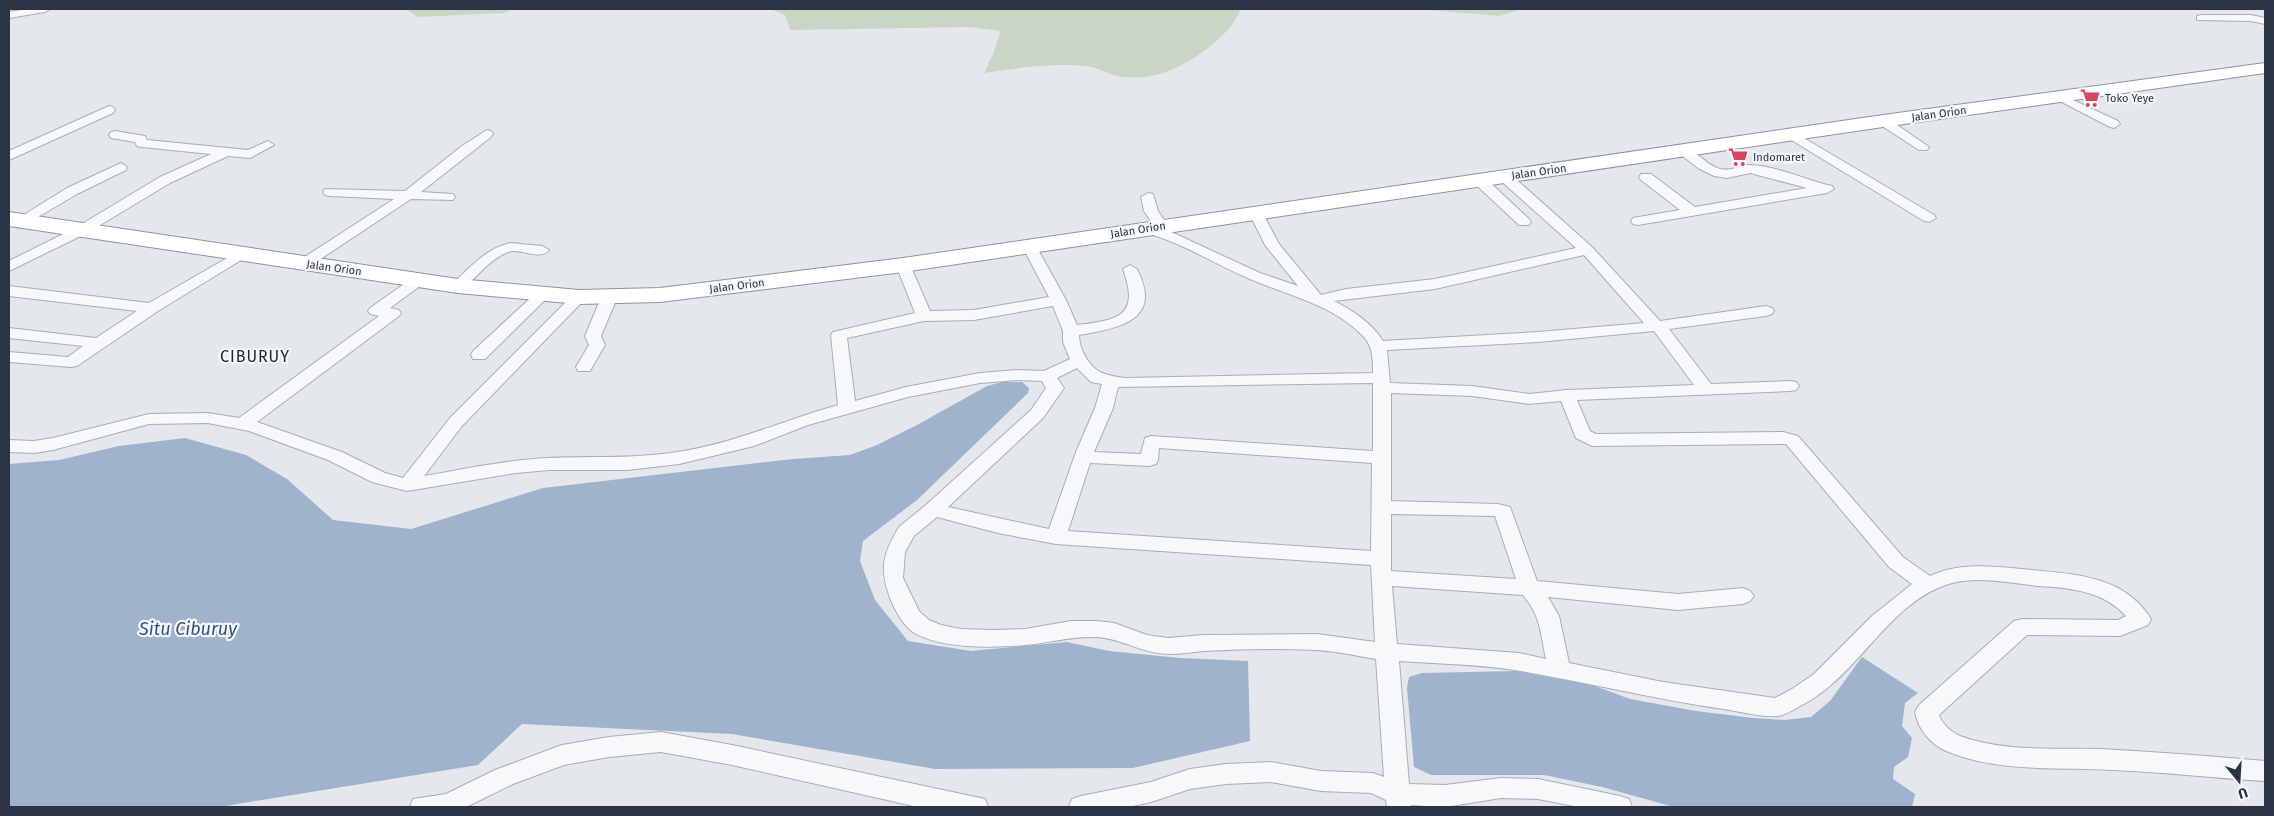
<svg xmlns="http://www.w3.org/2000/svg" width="2274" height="816" viewBox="0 0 2274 816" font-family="'Fira Sans',sans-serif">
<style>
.green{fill:#c9d6c5}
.water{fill:#9fb4cc}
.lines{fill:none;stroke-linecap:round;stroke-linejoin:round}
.street-casing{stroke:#a9aeb7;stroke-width:2}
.highway-casing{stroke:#8b94a3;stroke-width:2}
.street{fill:#f7f8fa;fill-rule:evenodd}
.highway{fill:#fff;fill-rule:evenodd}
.labels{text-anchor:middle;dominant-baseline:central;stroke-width:4.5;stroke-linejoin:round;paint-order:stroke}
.far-poi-label{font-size:11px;fill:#2b3445;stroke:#f4f6f9;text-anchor:start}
.far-street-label{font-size:11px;fill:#2b3445;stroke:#f4f6f9}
.quarter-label{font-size:16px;letter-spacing:1px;fill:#1d2536;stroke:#f4f6f9}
.near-water-label{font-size:18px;font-style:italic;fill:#34527a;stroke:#f4f6f9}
</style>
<rect width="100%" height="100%" fill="#e4e7ec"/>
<!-- green -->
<g class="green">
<path d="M406 9H514L504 13 418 17Z"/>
<path d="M770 9H1241C1231 36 1188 66 1160 74 1150 77 1133 78 1123 77 1110 76 1099 67 1086 66 1052 63 1018 68 984 73L993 54 1001 31 970 27 790 30 785 15Z"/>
<path d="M1415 9H1522L1499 16Z"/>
</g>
<!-- water -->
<g class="water">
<path d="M1002 382H1022L1029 388 1028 393 917 500 863 541 860 561 875 600 908 641 971 651 1067 642 1109 651 1180 658 1248 661 1250 741 1133 768 935 769 732 734 522 724 478 765 219 807H9V464L59 460 119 446 185 438 246 455 287 479 333 520 411 529 543 488 793 459 850 455 877 445 917 425 987 386Z"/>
<path d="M1862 657 1918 693 1905 703 1902 726 1912 738 1908 757 1894 767 1893 779 1915 794 1912 807H1674L1602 787 1544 775H1431L1414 767 1407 688 1409 677 1422 673 1516 671 1592 685 1630 699 1696 711 1753 718 1785 720 1811 717 1830 701Z"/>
</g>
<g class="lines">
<defs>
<g id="street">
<path d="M28 9H50L45 12 9 18V12Z"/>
<path d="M2201 15H2251L2265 18V24L2251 21 2197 20V16Z"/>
<path d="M2060 94 2118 121 2120 124 2114 128 2110 127 2056 99 2054 97Z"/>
<path d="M109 106 113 107 115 110 113 113 9 160V151Z"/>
<path d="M1883 117 1887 118 1929 147 1927 150H1919L1879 124 1877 121 1879 118Z"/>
<path d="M487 130 491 131 493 134 491 137 421 192 453 194 455 197 453 200 411 199 310 266H300L298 263 300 260 394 199 330 196 325 195 323 192 325 189 405 191 462 146Z"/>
<path d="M115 131 145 136 147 140 248 150 268 141 274 145 250 158 228 156 170 183 87 233 9 271V261L77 227 160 177 211 154 141 147 137 146 135 142 111 138 109 135 111 132Z"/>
<path d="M1792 131 1934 215 1936 218 1929 222 1924 221 1788 138 1786 135 1788 132Z"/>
<path d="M1684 147C1697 151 1706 165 1720 169 1730 172 1740 165 1750 165 1777 166 1806 180 1832 186L1834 189 1827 193 1638 225 1633 224 1631 221 1633 218 1680 210 1641 180 1639 177 1641 174H1651L1695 207 1807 188 1750 173 1727 178 1714 176 1698 168 1680 154 1678 151Z"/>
<path d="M121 163 127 167 126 170 77 194 26 224H16L14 221 67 188Z"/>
<path d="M1505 173 1510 174 1592 247 1660 321 1766 306 1772 308 1774 311 1772 314 1766 316 1669 329 1711 384 1790 381 1796 382 1799 386 1796 390 1790 391 1577 400 1590 431 1596 434 1783 432 1798 436 1903 557 1930 576C1962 561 1998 567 2032 570 2061 573 2091 574 2118 588 2131 595 2143 606 2151 619L2148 625 2120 636 2027 635 1939 715C1942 724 1951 732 1960 736 2003 752 2056 748 2101 749 2156 752 2210 756 2265 761V781C2215 778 2164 772 2113 770 2058 767 1996 773 1944 750 1929 743 1918 728 1915 712L1919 705 2014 621 2022 619 2118 620 2126 616C2103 591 2071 588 2039 586 2011 583 1980 576 1952 583 1889 600 1858 678 1800 706 1793 710 1785 715 1778 716 1764 718 1738 711 1723 709 1655 699 1589 683 1521 671 1481 664 1439 664 1399 661L1409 784 1445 785 1501 778 1538 779 1620 796 1629 799 1632 807H1579L1538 799 1501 798 1445 807 1411 805V807H1387L1386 800 1371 793 1321 791 1271 782 1226 784 1190 789 1151 802 1129 807H1069L1072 799 1081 796 1151 782 1190 769 1226 764 1271 762 1321 771 1373 773 1384 777 1376 659C1357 656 1336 651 1316 650 1279 648 1240 649 1203 651 1192 652 1180 654 1169 654 1143 654 1121 638 1096 637 1071 636 1049 643 1025 645 993 648 940 649 913 632 902 624 895 610 890 598 879 568 883 554 899 527L926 505 1031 410 1046 388 1042 381 1017 380 980 383 908 397 808 425 754 446 679 464 627 470H549L516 473 407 491 372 482 328 460 249 431 208 423 149 424 53 450 34 453 9 452V440L34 441 53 438 149 414 208 413 239 418 379 316 370 314 368 311 370 308 414 277H424L427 280 424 283 390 308 399 310 401 313 399 316 257 422 342 452 385 473 403 478 450 418 574 294H584L587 297 584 300 462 426 424 476C465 469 507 460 548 458 592 456 634 459 677 452 733 444 784 420 838 405L831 335 833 332 915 313 896 265 898 262H908L910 265 930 311 974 310 1049 297 1022 246 1029 242 1036 246 1066 300 1077 325C1119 320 1140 316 1123 269L1130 265 1137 269C1141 278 1145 286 1145 296 1146 326 1101 331 1079 335 1079 349 1090 370 1105 374 1111 376 1118 377 1125 378L1373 373C1373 361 1373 347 1364 337 1334 305 1290 296 1250 279 1214 264 1180 241 1142 232L1140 229 1142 226 1155 227 1144 211 1141 197 1148 193 1153 194 1158 211 1169 227 1167 230 1260 273 1298 286 1265 245 1249 213 1251 210H1261L1279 244 1321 295 1346 289 1435 279 1576 248 1500 180 1498 177 1500 174ZM1584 255 1644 323 1538 332 1383 341C1371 322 1353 311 1334 301L1435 289ZM1053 306 1063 331V342L1070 359 1044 371 1017 370 980 373 906 387 855 401 847 338 924 321 974 320ZM1654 331 1694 385 1567 390 1529 394 1472 386 1390 383 1387 350 1538 342ZM1077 368 1091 382 1102 384 1095 408 1076 452 1049 529 948 507 1043 418 1064 388 1057 378ZM1373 383V451L1151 436 1145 438 1141 454 1094 452 1113 408 1118 387ZM1391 393 1472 396 1529 404 1561 401 1576 438 1592 446 1786 444 1889 567 1912 584 1872 616 1814 674 1792 689 1775 698 1663 682 1569 663 1559 616 1548 597 1678 610 1743 604 1750 601 1754 596 1750 591 1743 588 1678 594 1537 581 1510 507 1498 504 1391 501ZM1159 448 1372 463 1371 551 1068 531 1090 463 1149 466 1156 464 1158 460ZM1391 514 1495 516 1516 579 1391 571ZM937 517 998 533 1056 544 1371 565 1375 642 1317 634 1203 635 1168 638 1147 635 1114 623 1097 621H1071L1025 629 994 630 961 629 941 625 929 620 919 611 903 578 905 552 914 536ZM1392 586 1523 595C1541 617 1540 631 1546 659L1519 653 1397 644Z"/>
<path d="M1479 176 1484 177 1529 219 1531 222 1529 225H1519L1474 183 1472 180Z"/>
<path d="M511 243 542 246 549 250C542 260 523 250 512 251 493 255 477 277 463 289H453L450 286 453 283C471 267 486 248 511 243Z"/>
<path d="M241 250 246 251 248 254 246 257 158 311 77 366 71 367 9 362V352L68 357 83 346 9 338V328L96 338 137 311 9 296V286L149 303Z"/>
<path d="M542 290 547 292 550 295 547 298 485 359H473L471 355 473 351 537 292Z"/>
<path d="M609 293 614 295 617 298 601 336 605 345 590 371H578L576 367 589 345 585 336 601 298 604 295Z"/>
<path d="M661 732 732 745 985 799 988 807H918L732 765 661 752 609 757 564 765 513 784 466 807H410L413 799 446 794 495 770 562 745 609 737Z"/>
</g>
<path id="highway" d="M2265 63V73L1883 127 903 272 660 302 579 304 458 293 9 226V212L458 279 579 290 660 288 903 258 1883 115Z"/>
</defs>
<!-- street casing -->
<use href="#street" class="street-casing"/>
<!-- highway casing -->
<use href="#highway" class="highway-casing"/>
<!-- street -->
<use href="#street" class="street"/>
<!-- highway -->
<use href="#highway" class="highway"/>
</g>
<!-- icons -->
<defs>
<symbol id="supermarket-bare" viewBox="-9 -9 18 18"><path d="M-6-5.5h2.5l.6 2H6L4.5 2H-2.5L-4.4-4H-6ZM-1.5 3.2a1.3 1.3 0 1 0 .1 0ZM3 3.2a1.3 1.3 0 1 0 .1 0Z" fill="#d1495b" stroke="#f4f6f9" stroke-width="2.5" paint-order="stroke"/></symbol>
</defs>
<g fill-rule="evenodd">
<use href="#supermarket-bare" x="2076" y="84" width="28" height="28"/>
<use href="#supermarket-bare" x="1724" y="143" width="28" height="28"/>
</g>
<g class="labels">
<!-- far-poi labels -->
<g class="far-poi-label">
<text x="2105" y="98">Toko Yeye</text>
<text x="1753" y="157">Indomaret</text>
</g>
<!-- far-street labels -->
<g class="far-street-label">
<text transform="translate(1939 114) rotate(-8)">Jalan Orion</text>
<text transform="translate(1539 172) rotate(-8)">Jalan Orion</text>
<text transform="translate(1138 230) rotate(-9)">Jalan Orion</text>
<text transform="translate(334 268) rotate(8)">Jalan Orion</text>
<text transform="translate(737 286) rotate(-7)">Jalan Orion</text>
</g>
<!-- quarter labels -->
<g class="quarter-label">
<text x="255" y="356">CIBURUY</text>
</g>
<!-- near-water labels -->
<g class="near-water-label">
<text x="188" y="629">Situ Ciburuy</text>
</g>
</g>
<!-- border -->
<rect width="2274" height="816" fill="none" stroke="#2b3445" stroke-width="20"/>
<!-- north arrow -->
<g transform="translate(2239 781) rotate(162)" stroke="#f4f6f9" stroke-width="4" paint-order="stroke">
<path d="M0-4L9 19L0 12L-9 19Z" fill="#2b3445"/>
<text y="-8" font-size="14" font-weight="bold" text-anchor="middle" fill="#2b3445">U</text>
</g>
</svg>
